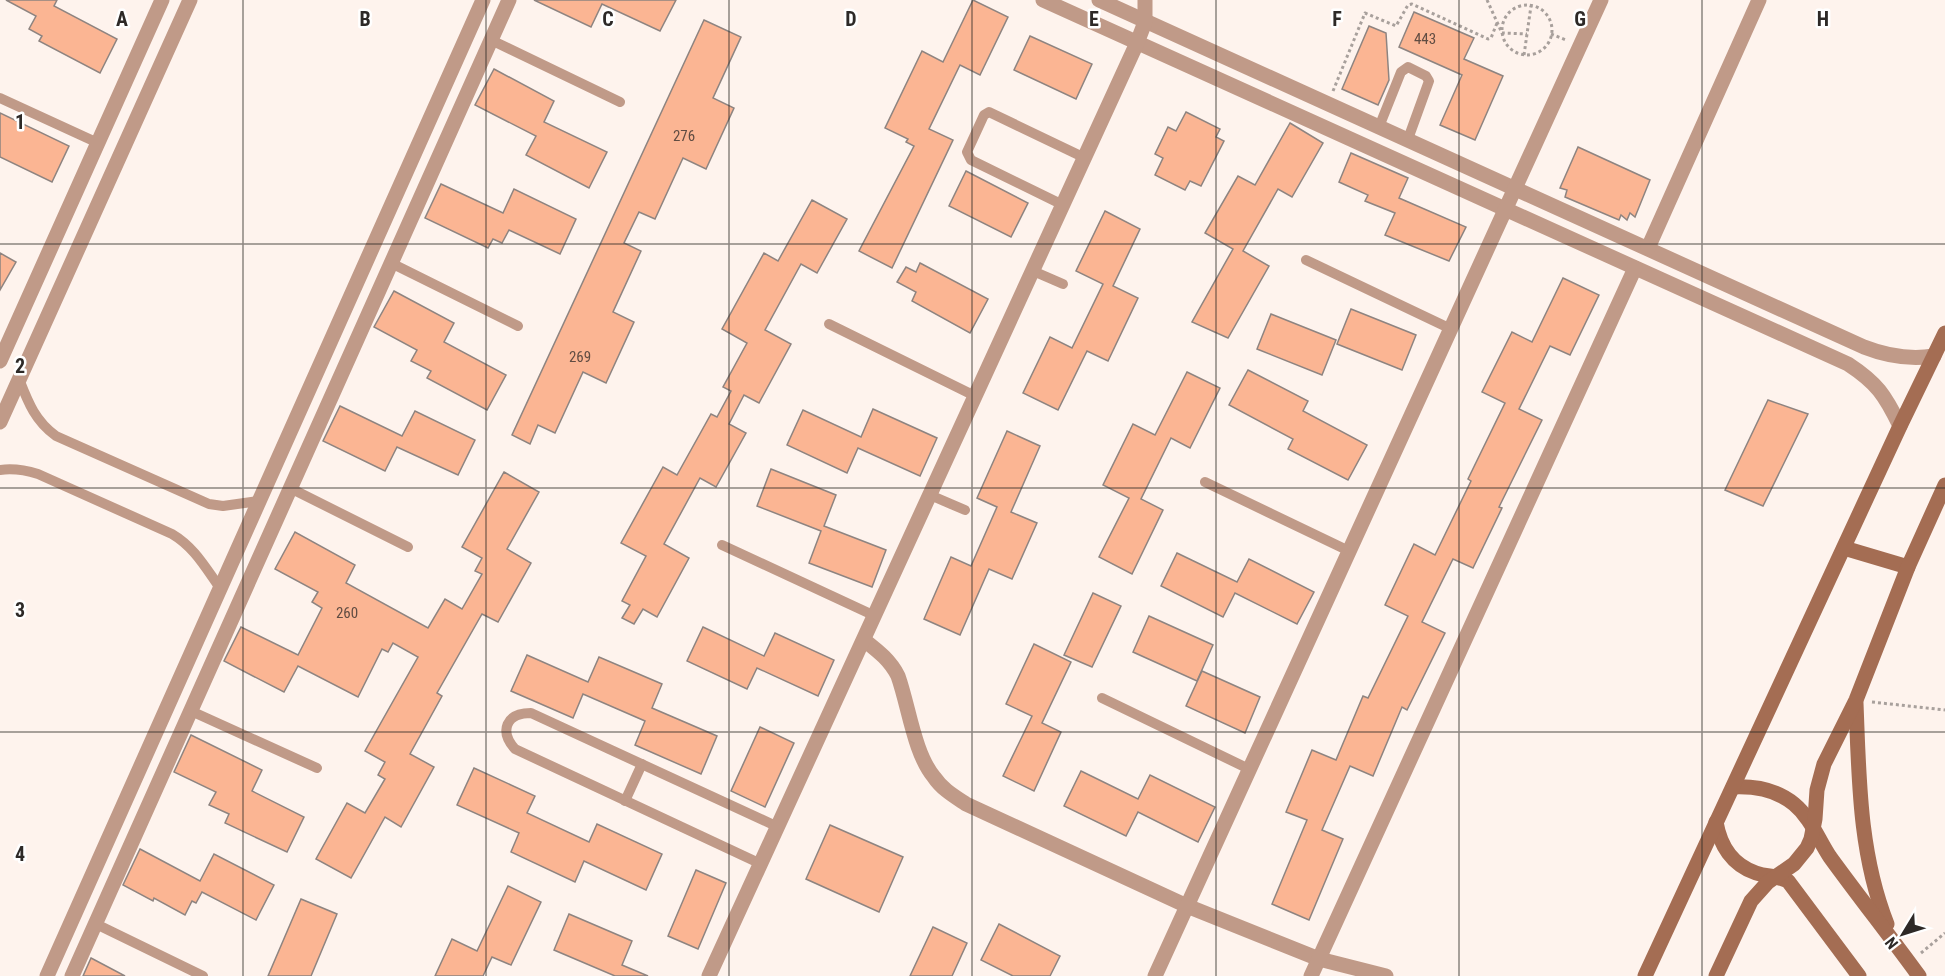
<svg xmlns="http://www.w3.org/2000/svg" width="1945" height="976" viewBox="0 0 1945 976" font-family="'Roboto Condensed',sans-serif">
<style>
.building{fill:#fbb593;stroke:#8e8480;stroke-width:1.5}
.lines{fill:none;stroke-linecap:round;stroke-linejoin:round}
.path{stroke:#a8a09c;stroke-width:3;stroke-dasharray:3 3;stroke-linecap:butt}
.lane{stroke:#c09a88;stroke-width:10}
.street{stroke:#c09a88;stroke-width:15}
.secondary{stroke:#a46d53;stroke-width:15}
.grid{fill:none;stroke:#2d2927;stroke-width:1.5;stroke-opacity:0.55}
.labels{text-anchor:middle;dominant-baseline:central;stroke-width:5;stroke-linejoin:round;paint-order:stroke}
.number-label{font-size:15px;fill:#604c42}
.grid-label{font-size:20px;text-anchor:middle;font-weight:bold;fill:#2d2927;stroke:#fff;stroke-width:5;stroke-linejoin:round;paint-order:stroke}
</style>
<rect width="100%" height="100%" fill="#fef3ed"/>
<!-- building -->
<g class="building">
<path d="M6 0H57L54 6 117 39 100 73 39 41 42 36 29 29 36 16Z"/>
<path d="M534 0H676L660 31 602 4 591 27Z"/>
<path d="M973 0 1008 17 980 75 960 65 929 129 953 140 892 268 859 251 914 146 906 142 908 139 885 128 922 51 943 62Z"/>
<path d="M1414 12 1474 38 1464 59 1503 76 1475 140 1440 125 1462 75 1399 47Z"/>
<path d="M704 20 741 37 713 98 734 108 706 169 683 158 655 219 639 212 624 243 641 251 613 312 634 322 606 383 583 372 555 433 538 425 530 444 512 435Z"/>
<path d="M1369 26 1386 33 1389 80 1378 105 1342 89Z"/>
<path d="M1030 36 1092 64 1076 99 1014 70Z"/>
<path d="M494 69 554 101 544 122 607 152 589 188 526 155 536 136 475 105Z"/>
<path d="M1186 112 1220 129 1216 137 1224 141 1201 186 1190 181 1185 190 1155 175 1163 158 1155 154 1168 127 1176 131Z"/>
<path d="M0 113 69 146 52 182 0 157Z"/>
<path d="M1290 123 1323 143 1292 197 1278 189 1243 251 1269 266 1228 338 1192 322 1233 249 1205 233 1238 176 1255 185Z"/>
<path d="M1578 147 1650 180 1635 217 1630 213 1627 220 1621 215 1619 220 1565 197 1567 190 1560 188Z"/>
<path d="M1351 153 1408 178 1399 198 1466 227 1449 261 1385 235 1395 213 1365 201 1368 195 1339 182Z"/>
<path d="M966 171 1028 203 1011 237 949 206Z"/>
<path d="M441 184 503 213 514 189 576 219 560 254 509 230 502 243 493 239 488 248 425 218Z"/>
<path d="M812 200 847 219 817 273 801 264 765 330 791 344 759 403 744 395 729 424 746 433 716 487 700 478 664 544 689 558 657 617 643 609 634 624 622 618 630 605 622 601 646 556 621 543 663 467 677 475 711 414 717 417 731 391 723 387 747 343 722 329 764 253 778 261Z"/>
<path d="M1105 211 1140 229 1113 286 1138 298 1108 361 1087 351 1058 410 1023 393 1050 337 1072 348 1103 284 1076 271Z"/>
<path d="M0 253 16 262 0 290Z"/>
<path d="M920 263 988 299 970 333 912 301 916 292 897 282 906 267 916 272Z"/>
<path d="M1563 278 1599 295 1570 355 1550 346 1519 409 1542 420 1499 507 1502 508 1473 568 1453 559 1422 622 1445 633 1407 710 1402 707 1373 776 1350 766 1322 830 1343 839 1309 920 1272 904 1307 820 1286 812 1312 750 1336 760 1363 696 1368 698 1408 616 1385 605 1414 544 1435 555 1471 481 1468 479 1505 403 1482 392 1512 332 1532 342Z"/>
<path d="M394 291 454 323 444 342 506 375 487 410 427 378 431 371 411 361 417 350 374 327Z"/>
<path d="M1351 309 1416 335 1402 370 1337 344Z"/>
<path d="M1271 314 1336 340 1322 375 1257 349Z"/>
<path d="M1248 370 1308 401 1303 411 1367 445 1348 480 1288 449 1293 439 1229 405Z"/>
<path d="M1187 372 1220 388 1190 448 1171 438 1141 499 1163 510 1132 574 1099 557 1129 498 1103 485 1133 424 1155 435Z"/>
<path d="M1768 400 1808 414 1763 506 1725 490Z"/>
<path d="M340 406 402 436 415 411 475 440 458 475 397 447 385 471 323 441Z"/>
<path d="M873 409 937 438 920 476 858 448 847 473 787 445 803 410 861 437Z"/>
<path d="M1007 431 1040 446 1011 512 1037 523 1012 579 989 569 960 635 924 619 951 557 971 566 997 507 977 498Z"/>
<path d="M771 469 836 495 824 526 886 550 872 587 809 563 821 531 757 506Z"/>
<path d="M504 472 539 492 507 549 531 563 498 622 482 614 437 693 442 696 410 754 434 767 401 827 385 817 351 878 316 859 347 803 365 813 385 779 378 775 385 762 365 751 418 657 393 643 388 652 382 649 358 697 298 666 284 692 224 661 241 627 298 655 322 608 312 602 318 592 275 569 295 532 355 565 346 583 428 628 445 599 462 609 482 574 475 571 482 558 462 547Z"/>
<path d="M1177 553 1237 582 1249 559 1314 592 1297 624 1235 593 1223 617 1161 586Z"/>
<path d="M1093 593 1121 606 1092 667 1064 655Z"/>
<path d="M1149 616 1213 645 1197 681 1133 652Z"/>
<path d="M703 627 764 656 775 633 834 660 818 696 757 668 747 689 687 661Z"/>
<path d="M1034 644 1071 662 1042 723 1061 732 1034 791 1003 776 1032 716 1006 704Z"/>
<path d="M527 655 588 682 599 657 662 684 652 708 717 736 701 774 635 745 645 721 583 694 573 718 511 691Z"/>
<path d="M1202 671 1260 697 1245 733 1186 706Z"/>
<path d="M760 727 794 743 765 807 731 791Z"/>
<path d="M191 735 262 770 252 791 304 817 287 852 225 823 229 814 209 805 216 792 174 772Z"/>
<path d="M474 768 535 796 527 813 589 842 597 824 662 854 646 890 584 861 575 882 511 852 519 833 457 805Z"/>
<path d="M1081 771 1138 799 1150 775 1215 807 1198 842 1138 812 1126 836 1064 806Z"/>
<path d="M830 825 903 857 879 912 806 879Z"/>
<path d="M140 849 200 881 214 854 274 885 256 920 202 892 196 903 192 901 185 915 154 898 153 901 123 885Z"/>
<path d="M696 870 726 883 698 949 668 936Z"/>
<path d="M508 886 541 902 511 965 492 957 483 976H435L452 939 477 951Z"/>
<path d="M301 899 337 914 311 976H268Z"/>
<path d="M569 914 632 941 622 965 648 976H615L554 950Z"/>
<path d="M999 924 1060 956 1050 976H1013L981 960Z"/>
<path d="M933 927 967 943 952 976H910Z"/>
<path d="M91 958 125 976H83Z"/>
</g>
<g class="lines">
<!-- path -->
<g class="path">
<path d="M1487 0 1502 33 1527 34"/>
<circle cx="1527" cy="30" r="25"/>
<path d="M1551 34 1566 40"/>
<path d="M1524 55 1531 6"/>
<path d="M1333 91 1365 13 1396 26 1408 5 1412 4 1488 39 1491 38 1497 23"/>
<path d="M1872 702 1945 710"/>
<path d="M1921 953 1945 933"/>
</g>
<!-- lane -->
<g class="lane">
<path d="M491 40 620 102"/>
<path d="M0 98 98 143"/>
<path d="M1379 127 1401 72 1408 67 1426 76 1429 81 1408 139"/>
<path d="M1063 205 971 160 967 152 984 115 989 112 1085 158"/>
<path d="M1306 260 1451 329"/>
<path d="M391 263 518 326"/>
<path d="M1033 271 1063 284"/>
<path d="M829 324 975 396"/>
<path d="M19 379C28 402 35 421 56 436L209 504 223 506 259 501"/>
<path d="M0 470C14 468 25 470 38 474L172 534C194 547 205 567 220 588"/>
<path d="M1205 482 1349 551"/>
<path d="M290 488 408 547"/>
<path d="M930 495 965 510"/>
<path d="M722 545 875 616"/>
<path d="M1102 698 1249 769"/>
<path d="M191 711 317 768"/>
<path d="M625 801 642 764"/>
<path d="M761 864 515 749C499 731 506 713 531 713L778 827"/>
<path d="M96 924 203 976"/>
</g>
<!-- street -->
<g class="street">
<path d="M1043 0 1848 364C1877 383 1885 395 1900 426"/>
<path d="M1099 0 1864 347C1887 356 1909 360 1934 356"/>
<path d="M1648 248 1759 0"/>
<path d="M0 361 162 0"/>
<path d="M0 422 190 0"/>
<path d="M864 640C878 651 890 660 898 676 909 707 914 753 934 777 942 789 954 796 966 804L1187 906 1319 959 1386 976"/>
<path d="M47 976 483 0"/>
<path d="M72 976 509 0"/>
<path d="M709 976 1137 43 1145 22V0"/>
<path d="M1155 976 1601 0"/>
<path d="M1311 976 1635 268"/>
</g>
<!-- secondary -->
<g class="secondary">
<path d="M1844 548 1908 567"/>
<path d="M1856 703C1859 778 1859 853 1887 924"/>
<path d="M1733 787C1755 786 1776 789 1794 804 1811 818 1818 839 1830 857 1859 897 1890 936 1919 976"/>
<path d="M1716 822C1720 845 1732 865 1756 873 1768 877 1775 875 1788 881L1859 976"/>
<path d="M1645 976 1900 426 1945 333"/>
<path d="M1716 976 1751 901 1768 882 1794 864 1807 848 1811 839 1815 819 1817 790 1824 764 1856 700 1908 567 1945 485"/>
</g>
</g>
<!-- grid -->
<path class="grid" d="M243 0V976M486 0V976M729 0V976M972 0V976M1216 0V976M1459 0V976M1702 0V976M0 244H1945M0 488H1945M0 732H1945"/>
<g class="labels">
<!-- number labels -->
<g class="number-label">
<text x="1425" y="39">443</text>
<text x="684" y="136">276</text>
<text x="580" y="357">269</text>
<text x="347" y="613">260</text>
</g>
</g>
<g class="grid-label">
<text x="122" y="26">A</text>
<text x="365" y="26">B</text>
<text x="608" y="26">C</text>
<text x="851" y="26">D</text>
<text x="1094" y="26">E</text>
<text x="1337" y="26">F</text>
<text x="1580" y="26">G</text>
<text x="1823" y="26">H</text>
<text x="20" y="129">1</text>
<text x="20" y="373">2</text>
<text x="20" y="617">3</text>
<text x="20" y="861">4</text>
</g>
<!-- north arrow -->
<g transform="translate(1903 934) rotate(232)" stroke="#ffffff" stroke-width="4.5" paint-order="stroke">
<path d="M0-4.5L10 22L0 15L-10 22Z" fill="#2d2927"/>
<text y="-9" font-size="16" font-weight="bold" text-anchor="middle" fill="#2d2927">N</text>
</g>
</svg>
